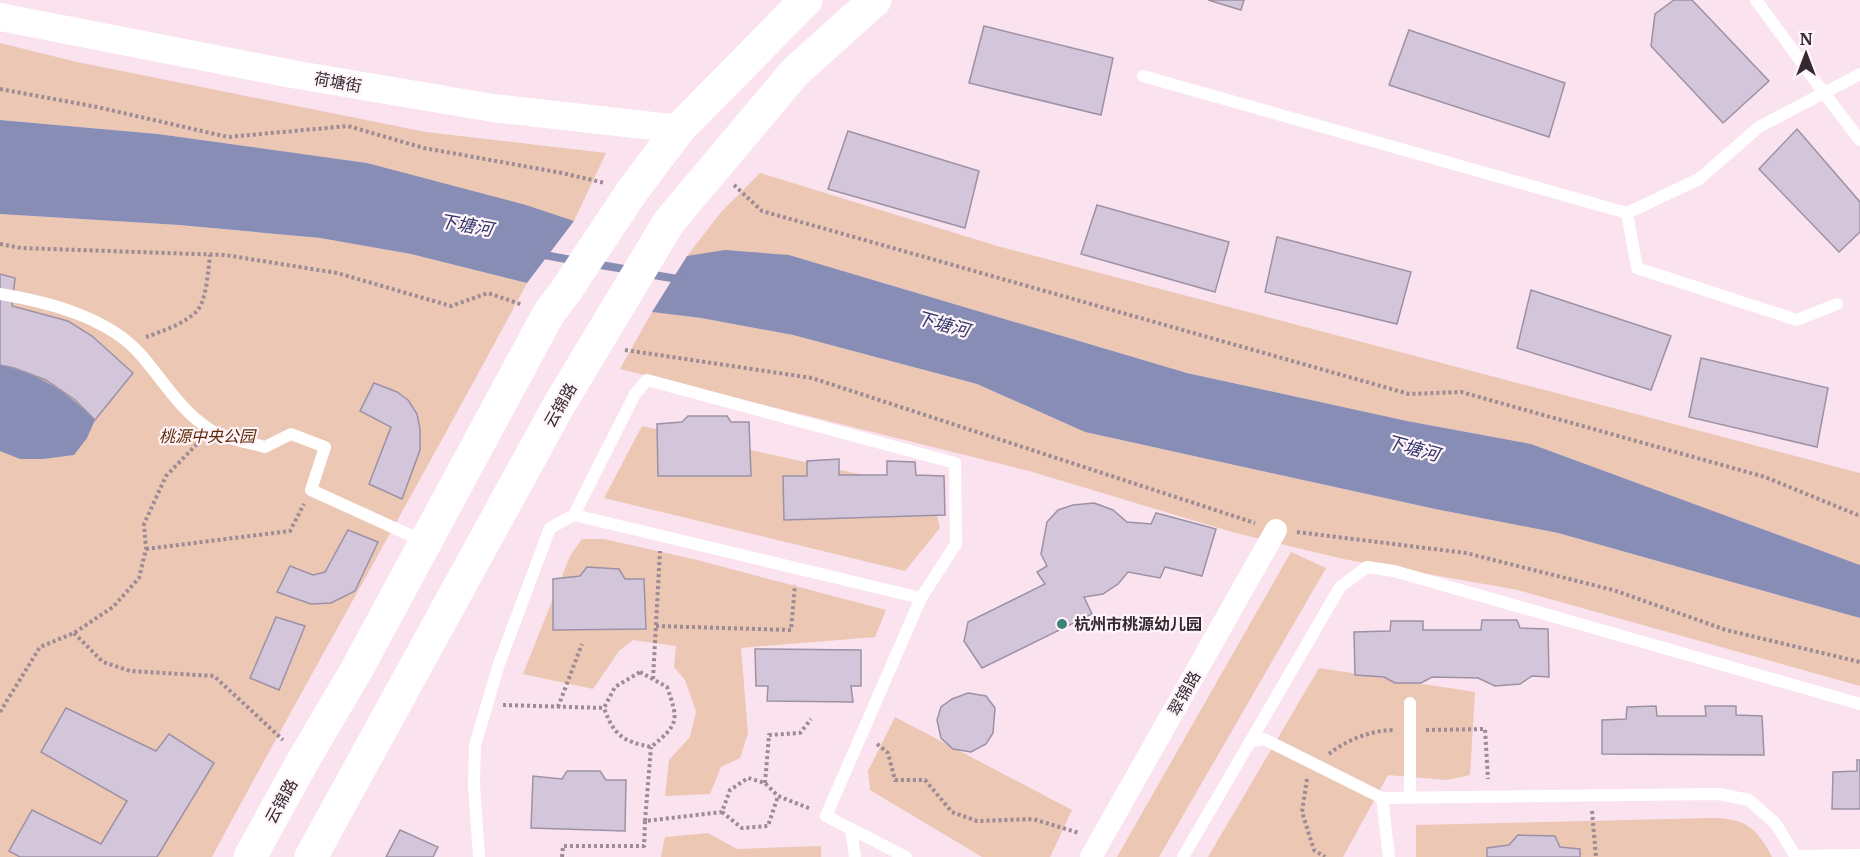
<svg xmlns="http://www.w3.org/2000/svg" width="1860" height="857" viewBox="0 0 1860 857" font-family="Merriweather,'Noto Sans SC',serif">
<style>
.green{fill:#ebc7b4}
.water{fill:#888db5}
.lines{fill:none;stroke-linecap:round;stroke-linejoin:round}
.stream{stroke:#888db5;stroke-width:8}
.building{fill:#d3c6db;stroke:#9d91a5;stroke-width:1.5}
.path{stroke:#9d8b95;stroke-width:4;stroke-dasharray:3 3;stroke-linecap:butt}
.service{stroke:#fff;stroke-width:12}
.minor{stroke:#fff;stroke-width:22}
.tertiary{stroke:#fff;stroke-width:28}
.secondary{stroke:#fff;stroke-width:33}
.poi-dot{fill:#3e8377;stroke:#fef4f9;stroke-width:2}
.labels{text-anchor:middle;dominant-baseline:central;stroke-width:4.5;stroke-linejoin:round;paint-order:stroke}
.street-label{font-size:16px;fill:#33292f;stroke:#fef4f9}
.park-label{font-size:16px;font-style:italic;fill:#5e2905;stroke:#fef4f9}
.poi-label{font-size:16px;font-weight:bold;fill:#33292f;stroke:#fef4f9;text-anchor:start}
.water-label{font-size:18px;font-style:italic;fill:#35386c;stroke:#fef4f9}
</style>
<rect width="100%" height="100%" fill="#fae2ef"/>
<!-- green -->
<g class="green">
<path d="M0 43 77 62 426 132 606 153 574 221 367 163 158 134 0 120Z"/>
<path d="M760 173 997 246 1860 473V565L1531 444 1407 421 1187 373 789 255 687 256 722 211Z"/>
<path d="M0 214 179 225 320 238 411 254 527 283C424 476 315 665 212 857H0Z"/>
<path d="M652 312 701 318 793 335 977 384 1085 432 1435 509 1558 533 1860 618V686L1518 590 1343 559 1232 532 1029 471 620 369Z"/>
<path d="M642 426 931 490 940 528 905 571 604 498Z"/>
<path d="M582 539H604L697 560 886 610 875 637 741 648 748 733 740 758 721 767 710 794 665 796 669 760 690 737 696 712 685 680 674 667 676 646 633 640 619 651 593 689 523 674 570 556Z"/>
<path d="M1291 552 1326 568 1159 857H1117Z"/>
<path d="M1319 668 1475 692 1470 775 1447 780 1388 775 1343 857H1208Z"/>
<path d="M895 717 1072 810 1050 857H982L870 790 868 771Z"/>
<path d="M1711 818C1745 818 1756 827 1772 857H1416V825Z"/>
<path d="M708 833 737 849 821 846V857H661L665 837Z"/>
</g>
<!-- water -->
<g class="water">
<path d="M0 120 158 134 367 163 526 205 574 221 527 283 411 254 320 238 179 225 0 214Z"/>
<path d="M725 250 789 255 1187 373 1407 421 1531 444 1860 565V618L1558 533 1435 509 1085 432 977 384 793 335 701 318 652 312 687 256Z"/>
<path d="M0 365C40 374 66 391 95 420L87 438 74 455 43 459H20L0 451Z"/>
</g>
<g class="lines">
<!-- stream -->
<g class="stream">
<path d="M539 254 577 261"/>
<path d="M595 264 630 270"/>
<path d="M648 274 683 280"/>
</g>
</g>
<!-- building -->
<g class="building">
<path d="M1208 0H1244L1241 10Z"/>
<path d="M1674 0H1692L1769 81 1723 123 1651 46 1655 14Z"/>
<path d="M984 26 1113 58 1101 115 969 83Z"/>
<path d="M1409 30 1565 83 1549 137 1389 85Z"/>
<path d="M1797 129 1860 202V232L1839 252 1759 169Z"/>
<path d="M848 131 979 171 965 228 828 189Z"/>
<path d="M1097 205 1229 242 1215 292 1081 254Z"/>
<path d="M1277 237 1411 272 1397 324 1265 292Z"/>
<path d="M0 274 15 278 12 306 68 321 92 336 133 373 95 420 75 400 46 380 14 368 0 365Z"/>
<path d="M1531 290 1671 336 1651 390 1517 348Z"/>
<path d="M1701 358 1828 388 1817 447 1689 417Z"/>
<path d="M374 383 397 392 408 400 417 414 420 429V450L402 499 369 484 391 427 360 411Z"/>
<path d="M688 416H727L731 422H749L751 476H658L657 424 682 422Z"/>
<path d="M839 459V475H887V461L915 462 916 475 944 476 945 515 784 520 783 476H807V461Z"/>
<path d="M1094 503 1113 510 1127 522 1151 524 1156 513 1216 529 1202 576 1165 567 1160 578 1128 572 1118 584 1103 594 1084 597 1092 614 982 668 964 641 968 622 1045 584 1037 572 1047 566 1041 554 1047 522 1058 510 1073 505Z"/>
<path d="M348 530 378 542 355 591 331 603 311 604 277 592 290 566 313 575 325 572Z"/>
<path d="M587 567 619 569 625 579H644L646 629 553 630V579L580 576Z"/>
<path d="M276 617 305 626 279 690 250 678Z"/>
<path d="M1482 620H1517L1520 628 1548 629 1549 677 1532 676 1520 684 1495 686 1478 678 1432 677 1421 683H1395L1384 677 1355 675 1354 632 1390 631 1391 621H1423V630H1481Z"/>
<path d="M755 649 861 650V686H851L853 702 767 701 768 686H756Z"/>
<path d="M968 693 986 696 995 708 993 733 986 744 971 752 953 749 941 738 937 720 941 707 952 699Z"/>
<path d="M1656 706 1657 716H1706L1705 706H1736V715L1762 716 1764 755 1602 754V720L1626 719 1627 707Z"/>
<path d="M66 708 156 751 169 734 214 763 157 857H20L9 851 32 810 101 844 127 801 41 752Z"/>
<path d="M1857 760H1860V809H1832L1833 772 1857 771Z"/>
<path d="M567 771H600L606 780H626L625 831 531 828 533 776 562 779Z"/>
<path d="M400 830 438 847 433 857H386Z"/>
<path d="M1518 835 1555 836 1560 847 1580 849V857H1487V848L1509 845Z"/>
</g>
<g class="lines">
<!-- path -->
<g class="path">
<path d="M0 89 97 107 228 137 348 126 424 148 562 173 605 183"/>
<path d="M734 185 762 211 1409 394 1461 392 1765 477 1860 516"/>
<path d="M0 244 21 248 225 255 337 273 451 306 488 293 523 305"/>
<path d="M146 337C163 331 184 324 197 311 207 299 208 270 210 255"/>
<path d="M625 350 812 378 1255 523"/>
<path d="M1297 532 1466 553 1613 590 1726 630 1860 662"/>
<path d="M146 549 290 531 304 504"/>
<path d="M656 626 791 630 795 585"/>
<path d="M74 633 103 662 130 671 214 676 283 740"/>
<path d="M640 672 667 687C679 721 679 724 651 747 623 741 614 736 604 708L615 687Z"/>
<path d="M653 679 660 551"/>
<path d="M503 705 604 708"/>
<path d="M558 707 582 644"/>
<path d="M0 712 40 647 74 633 113 607 139 578 146 549 144 524 166 476 198 443"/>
<path d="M1426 730 1485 729 1488 779"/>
<path d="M877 744 888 753 895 780H925L952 812 977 821 1033 819 1079 833"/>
<path d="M1329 754C1346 740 1372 730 1394 730"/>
<path d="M1307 779 1302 812 1314 850 1325 857"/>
<path d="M765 783 769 735 800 733 811 719"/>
<path d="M1592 811 1596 857"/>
<path d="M722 812 742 828 768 826 778 796"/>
<path d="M645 821 651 747"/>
<path d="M562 857 563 846H644L645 821 722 812 730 790 748 778 765 783 778 796 811 809"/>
</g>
<!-- service -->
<g class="service">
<path d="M1756 0 1824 93 1860 140"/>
<path d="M1143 76 1627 213 1637 268 1797 320 1837 304"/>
<path d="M1627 213 1699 179 1759 127 1860 74"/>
<path d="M0 294C48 302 108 317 141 355 163 380 180 410 209 429 219 437 251 443 265 447L291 434 325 447 311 490 423 541"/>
<path d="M574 515 921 598 826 816 906 857"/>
<path d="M1410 703V797"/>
<path d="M1250 742 1340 587 1367 567 1394 571 1860 704"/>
<path d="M1382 798 1389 857"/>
<path d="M851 829 855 857"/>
<path d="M1796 856 1860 855"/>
<path d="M479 857 474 785 475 745 499 664 550 528 574 515 635 394 647 380 955 463 956 544 921 598"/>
<path d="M1183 857 1250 742 1264 739 1382 798 1719 794 1749 800 1776 824 1796 857"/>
</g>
<!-- minor -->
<path class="minor" d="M1091 857 1276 530"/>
<!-- tertiary -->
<path class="tertiary" d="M0 17 292 74 493 108 679 129"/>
<!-- secondary -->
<g class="secondary">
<path d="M250 857 304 759 357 669 549 313 565 292 633 190 679 129 806 0"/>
<path d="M311 857 559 405 669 222 795 72 875 0"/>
</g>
</g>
<!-- markers -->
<circle class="poi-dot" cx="1062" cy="624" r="6"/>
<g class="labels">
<!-- street labels -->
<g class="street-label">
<text transform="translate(338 82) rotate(10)">荷塘街</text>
<text transform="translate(560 405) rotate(-60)">云锦路</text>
<text transform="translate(1184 693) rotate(-61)">翠锦路</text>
<text transform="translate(281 801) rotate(-61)">云锦路</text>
</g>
<!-- park labels -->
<g class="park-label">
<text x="207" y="436">桃源中央公园</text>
</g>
<!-- poi labels -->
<g class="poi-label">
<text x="1074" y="624">杭州市桃源幼儿园</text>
</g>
<!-- water labels -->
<g class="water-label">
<text transform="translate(466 225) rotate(10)">下塘河</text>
<text transform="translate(943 324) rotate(15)">下塘河</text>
<text transform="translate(1413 448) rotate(15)">下塘河</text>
</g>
</g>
<!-- north arrow -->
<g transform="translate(1806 54)" stroke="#fef4f9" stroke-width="4.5" paint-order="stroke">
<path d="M0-4.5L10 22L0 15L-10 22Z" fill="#33292f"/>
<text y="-9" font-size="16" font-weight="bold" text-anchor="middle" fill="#33292f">N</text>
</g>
</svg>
